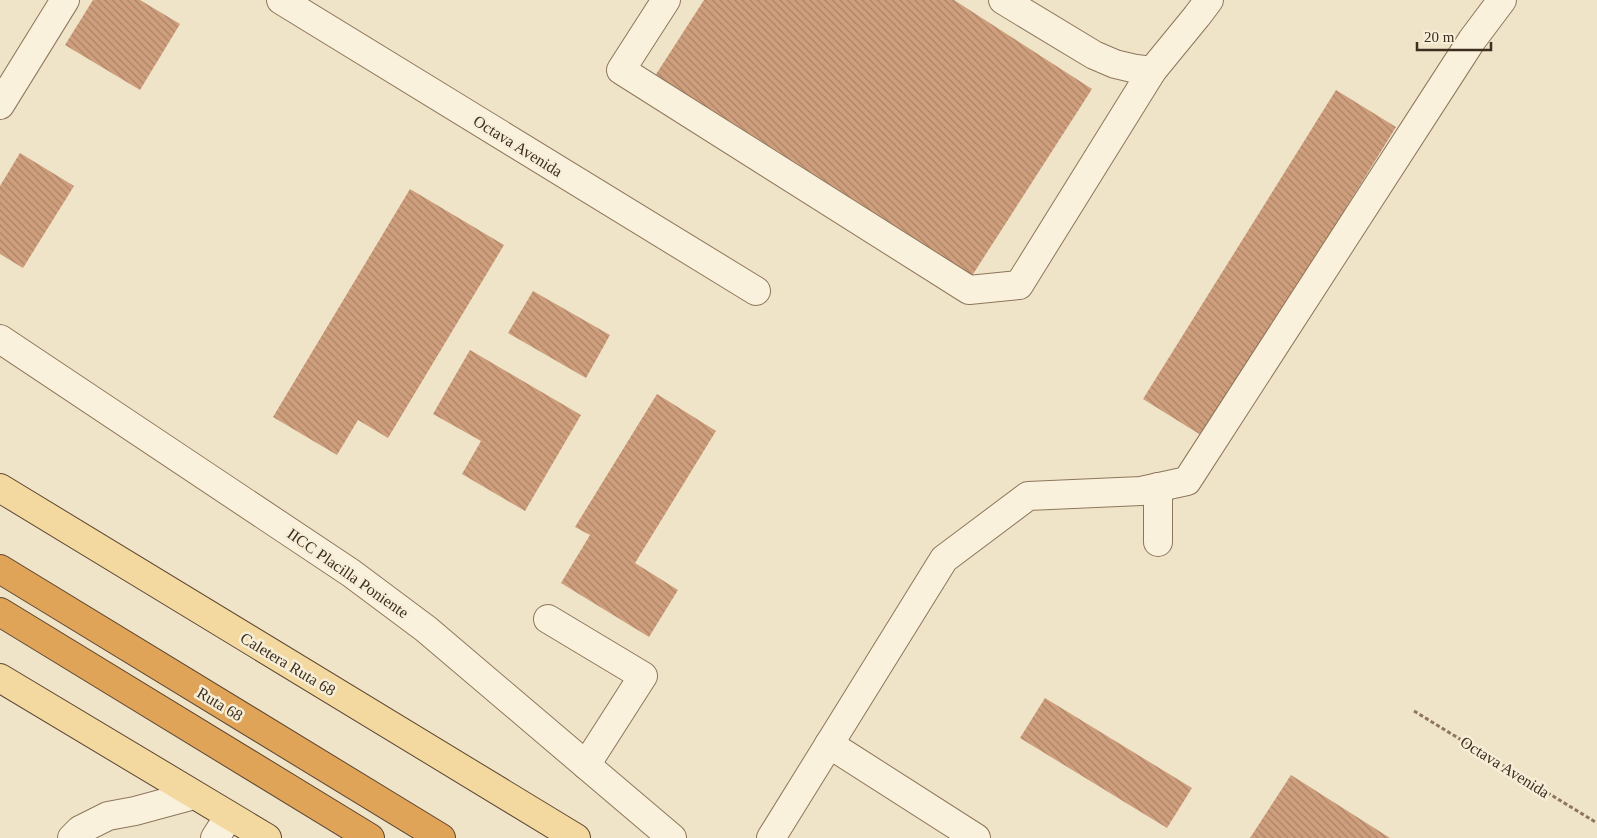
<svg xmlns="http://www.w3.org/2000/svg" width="1597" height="838" viewBox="0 0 1597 838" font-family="'Times New Roman',serif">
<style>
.building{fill:url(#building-back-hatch)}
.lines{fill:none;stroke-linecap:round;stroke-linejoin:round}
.minor-casing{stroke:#8d765c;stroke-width:30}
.major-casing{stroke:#5b4430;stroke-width:30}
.highway-casing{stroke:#5b4430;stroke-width:30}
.path{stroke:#8d765c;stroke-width:3;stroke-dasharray:4 2.5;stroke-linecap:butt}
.minor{stroke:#faf1dc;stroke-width:28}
.major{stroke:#f3d9a0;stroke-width:28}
.highway{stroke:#e0a458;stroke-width:28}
.labels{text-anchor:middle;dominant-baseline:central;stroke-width:5;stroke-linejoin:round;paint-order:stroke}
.street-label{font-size:16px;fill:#3d2e20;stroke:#f7eed8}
</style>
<defs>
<pattern id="building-back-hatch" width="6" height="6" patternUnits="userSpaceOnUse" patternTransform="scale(1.25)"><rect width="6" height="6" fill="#cf9f7d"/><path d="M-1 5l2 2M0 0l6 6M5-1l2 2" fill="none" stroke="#a98266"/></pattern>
</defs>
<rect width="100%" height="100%" fill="#f0e4c8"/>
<!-- building -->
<g class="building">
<path d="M93 0H140L180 24 140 90 65 45Z"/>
<path d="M704 0H954L1092 89 968 282 653 79Z"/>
<path d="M1336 90 1396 127 1204 437 1143 399Z"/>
<path d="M20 153 74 186 23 268 0 254V186Z"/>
<path d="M410 189 504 245 388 438 358 420 337 455 273 417Z"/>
<path d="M533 291 610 335 586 378 508 333Z"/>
<path d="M470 350 581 415 525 511 462 474 481 441 433 414Z"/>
<path d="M657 394 716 431 635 563 678 590 649 637 561 583 590 535 575 527Z"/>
<path d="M1045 698 1192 788 1167 828 1020 738Z"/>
<path d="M1291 775 1390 838H1250Z"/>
</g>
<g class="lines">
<defs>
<g id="minor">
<path d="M281 0 756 291"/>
<path d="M666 0 621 70 969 290 1019 285 1152 71 1197 16 1209 0"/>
<path d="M1003 0 1094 55 1115 64 1136 69 1152 71"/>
<path d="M0 105 65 0"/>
<path d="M0 339 351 573 426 629 672 838"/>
<path d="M1158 487V542"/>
<path d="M548 619 643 676 586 765"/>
<path d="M829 744 976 838"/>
<path d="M72 838 80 830 108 816 135 811 194 795"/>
<path d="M215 838 229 816"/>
<path d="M771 838 944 559 1028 496 1141 491 1187 481 1472 40 1502 0"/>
</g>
<g id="major">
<path d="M0 488 576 838"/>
<path d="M0 678 267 838"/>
</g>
<g id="highway">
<path d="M0 569 441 838"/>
<path d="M0 612 370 838"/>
</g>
</defs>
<!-- minor casing -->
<use href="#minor" class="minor-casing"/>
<!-- major casing -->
<use href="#major" class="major-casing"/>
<!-- highway casing -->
<use href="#highway" class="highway-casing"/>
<!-- path -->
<path class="path" d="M1414 711 1597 823"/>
<!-- minor -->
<use href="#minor" class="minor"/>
<!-- major -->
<use href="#major" class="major"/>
<!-- highway -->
<use href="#highway" class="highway"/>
</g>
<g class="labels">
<!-- street labels -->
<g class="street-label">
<text transform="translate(518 146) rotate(32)">Octava Avenida</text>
<text transform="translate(348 573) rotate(35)">IICC Placilla Poniente</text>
<text transform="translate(288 664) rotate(31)">Caletera Ruta 68</text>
<text transform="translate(220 704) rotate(31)">Ruta 68</text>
<text transform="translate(1505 767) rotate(32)">Octava Avenida</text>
</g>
</g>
<!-- scale -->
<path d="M1417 42v8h74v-8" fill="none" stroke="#3d2e20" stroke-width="2.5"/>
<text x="1424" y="42" font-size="15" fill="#3d2e20" stroke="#f7eed8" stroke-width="4" paint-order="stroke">20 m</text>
</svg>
